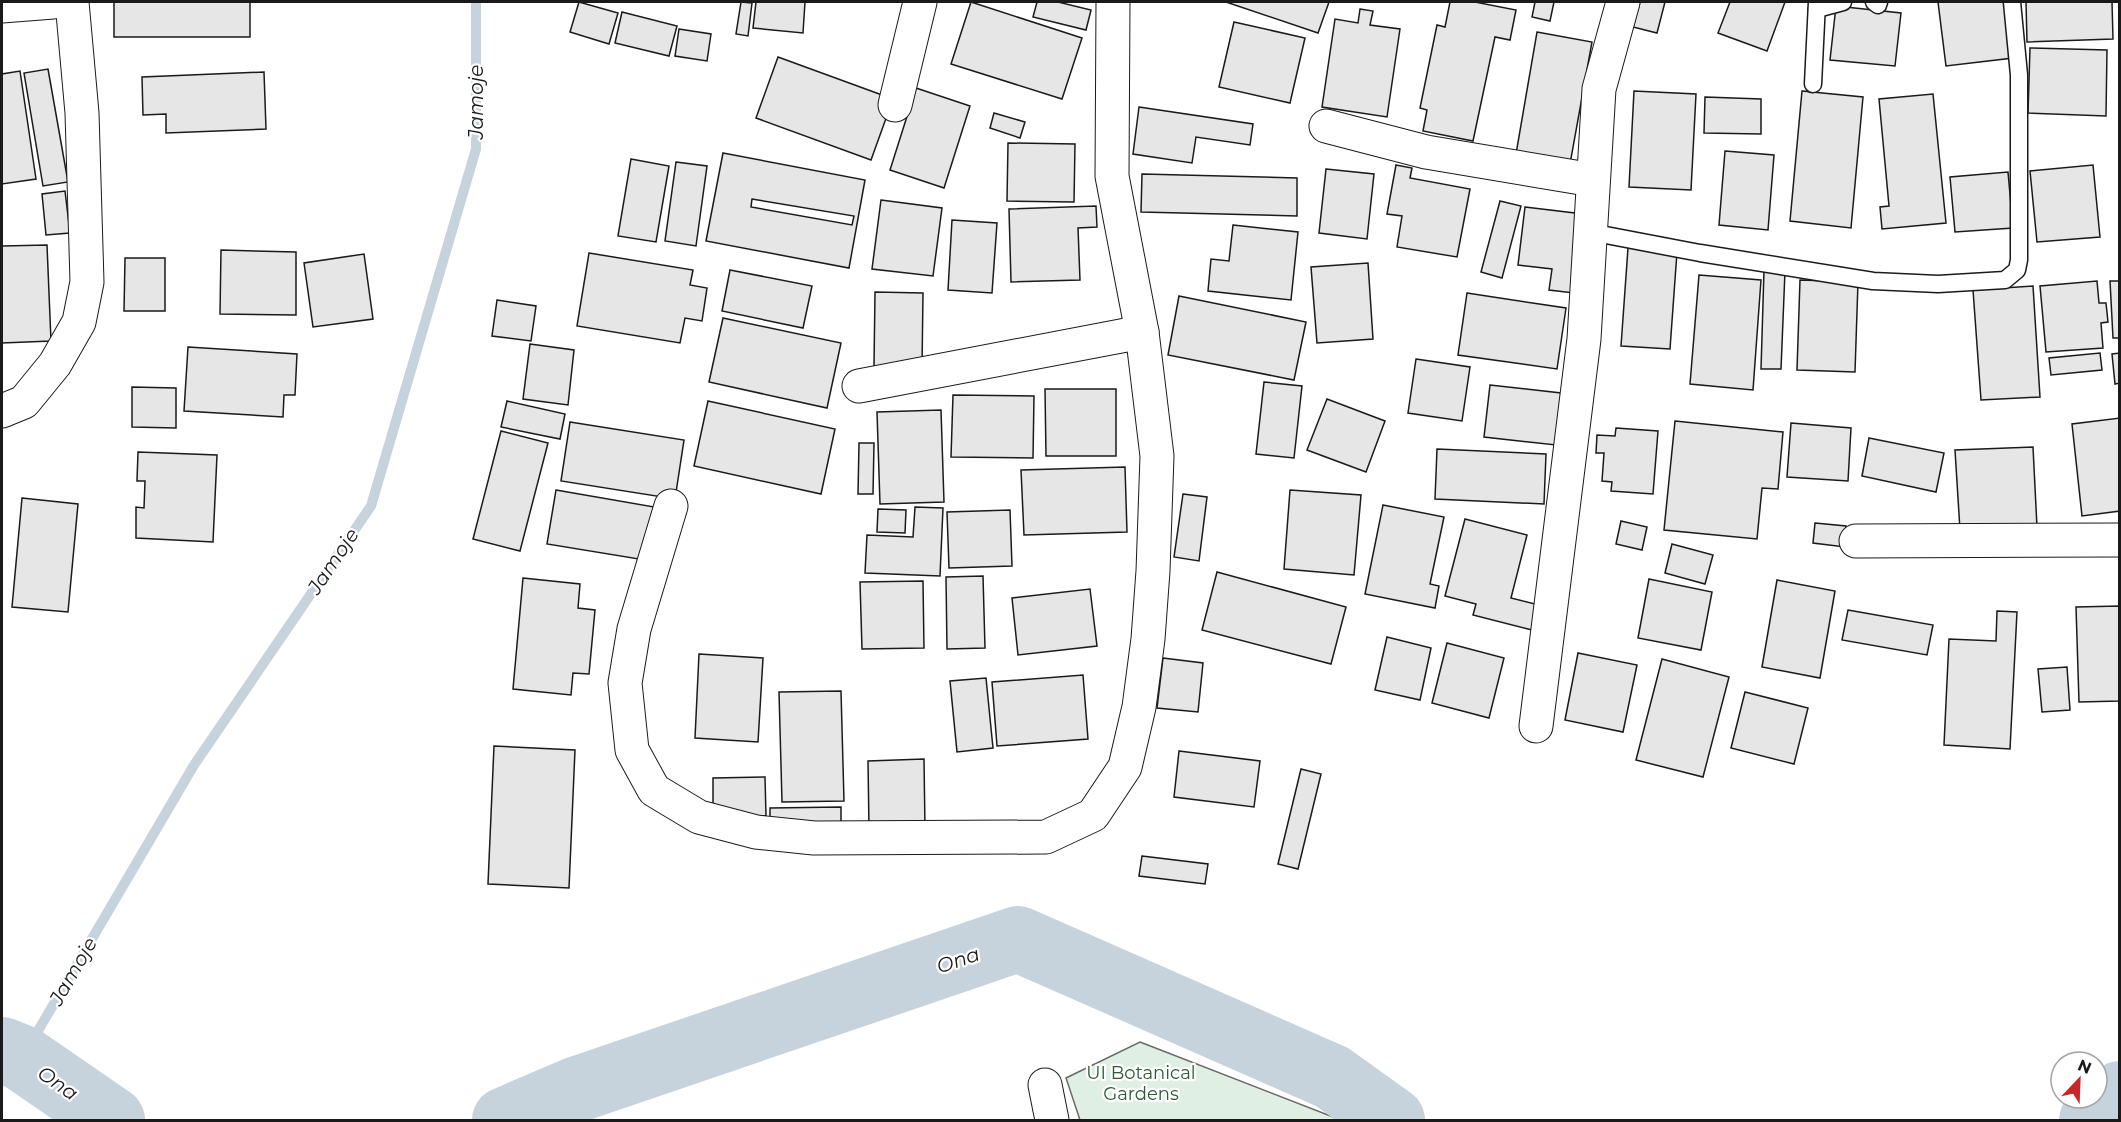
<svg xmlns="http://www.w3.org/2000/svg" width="2121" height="1122" viewBox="0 0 2121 1122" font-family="Montserrat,sans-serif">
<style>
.green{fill:#e0efe3;stroke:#6a6a6a;stroke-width:1.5}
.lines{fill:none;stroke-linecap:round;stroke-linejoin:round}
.stream{stroke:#c6d2dc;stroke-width:10}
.river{stroke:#c6d2dc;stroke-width:66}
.building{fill:#e6e6e6;stroke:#1a1a1a;stroke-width:1.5;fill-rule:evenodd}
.service-casing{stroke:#1a1a1a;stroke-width:19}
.minor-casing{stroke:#1a1a1a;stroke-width:35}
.service{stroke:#fff;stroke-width:16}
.minor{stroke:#fff;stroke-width:33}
.labels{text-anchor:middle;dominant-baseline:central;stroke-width:4.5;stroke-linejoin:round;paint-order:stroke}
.park-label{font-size:18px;fill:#2b5a34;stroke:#fff}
.water-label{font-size:20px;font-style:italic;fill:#1a1a1a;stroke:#fff}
</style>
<rect width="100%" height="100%" fill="#fff"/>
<!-- green -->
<path class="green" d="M1140 1042 1328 1115 1342 1120H1080L1066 1078Z"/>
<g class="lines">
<!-- stream -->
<path class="stream" d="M22 1058 194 765 371 506 476 149V2"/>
<!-- river -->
<g class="river">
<path d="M2 1050 22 1058 112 1120"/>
<path d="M505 1120 575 1090 1018 939 1332 1077 1392 1120"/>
<path d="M2092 1120 2120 1094"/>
</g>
</g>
<!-- building -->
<g class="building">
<rect x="114" y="2" width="136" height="35"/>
<path d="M579 2 618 13 609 44 570 32Z"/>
<path d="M741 2 752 3 748 36 736 34Z"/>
<path d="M756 2H805L803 33 753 28Z"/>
<path d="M971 2 1082 38 1062 99 951 64Z"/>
<path d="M1037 2H1058L1091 10 1086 30 1033 17Z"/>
<path d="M1226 2H1329L1318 33Z"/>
<path d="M1450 2H1475L1516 10 1510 40 1495 37 1473 141 1423 131 1427 110 1420 108 1437 25 1445 27Z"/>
<path d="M1535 2H1554L1550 21 1532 17Z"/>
<path d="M1640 2H1665L1657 33 1633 27Z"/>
<path d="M1730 2H1785L1767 51 1718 33Z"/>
<path d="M1938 2H2006L2013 58 1946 66Z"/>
<path d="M2026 2H2112L2113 39 2027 42Z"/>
<path d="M1836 6 1901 13 1895 66 1830 60Z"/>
<path d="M1360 9 1373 11 1370 25 1400 29 1387 117 1322 107 1335 19 1358 23Z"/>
<path d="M622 12 677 26 669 56 615 43Z"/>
<path d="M1234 22 1305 38 1290 103 1219 87Z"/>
<path d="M679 29 711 34 707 61 675 56Z"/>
<path d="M1537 32 1592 42 1570 164 1516 154Z"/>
<path d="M2030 48 2107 50 2106 116 2028 113Z"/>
<path d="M778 57 893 99 871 160 756 118Z"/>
<path d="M48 69 68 182 43 186 24 73Z"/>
<path d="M20 71 36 179 2 184V74Z"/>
<path d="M264 72 266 129 166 133V114L143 115 142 77Z"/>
<path d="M916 88 970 106 944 188 890 170Z"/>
<path d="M1634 91 1696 94 1691 190 1629 187Z"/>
<path d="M1802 91 1863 97 1851 228 1790 221Z"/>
<path d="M1933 94 1946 223 1882 229 1880 207 1889 206 1879 99Z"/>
<path d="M1705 97 1761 99V134L1704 133Z"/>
<path d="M1139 107 1253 124 1250 145 1196 137 1192 163 1133 154Z"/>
<path d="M994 113 1025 122 1020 138 990 128Z"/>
<path d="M1008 143 1075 144 1074 202 1007 201Z"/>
<path d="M1725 151 1774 155 1768 230 1719 225Z"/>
<path d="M723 153 865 180 849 268 706 241ZM752 199 854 216 852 225 751 207Z"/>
<path d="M631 159 669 166 656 242 618 236Z"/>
<path d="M676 162 707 166 696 246 665 241Z"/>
<path d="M1396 165 1412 168 1410 178 1470 189 1457 257 1397 247 1402 216 1387 214Z"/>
<path d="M2093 165 2100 237 2037 242 2030 171Z"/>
<path d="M1326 169 1374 174 1367 239 1319 233Z"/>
<path d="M2008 172 2013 228 1955 232 1950 177Z"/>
<path d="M1142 174 1297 178V216L1141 212Z"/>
<path d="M65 191 70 233 46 235 42 194Z"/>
<path d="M881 200 942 208 933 276 872 269Z"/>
<path d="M1500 201 1521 206 1502 278 1481 272Z"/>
<path d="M1096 206 1097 227 1078 228 1080 280 1011 282 1009 209Z"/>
<path d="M1525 207 1583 214 1574 293 1549 290 1552 269 1518 265Z"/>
<path d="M952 220 997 223 992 293 948 290Z"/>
<path d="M1233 225 1298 232 1291 300 1208 291 1211 259 1229 261Z"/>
<path d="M2 237V246L47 245 51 341 2 343Z"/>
<path d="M1628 248 1677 252 1670 349 1621 346Z"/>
<path d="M221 250 296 252V315L220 314Z"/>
<path d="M589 253 693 270 690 285 707 288 702 321 685 318 680 343 577 326Z"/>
<path d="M364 254 373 319 313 327 304 263Z"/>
<path d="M125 258H165V311H124Z"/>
<path d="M1368 263 1373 339 1317 343 1311 267Z"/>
<path d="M730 270 812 286 803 328 722 311Z"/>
<path d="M1764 270 1785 271 1781 369H1761Z"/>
<path d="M1699 275 1761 280 1753 390 1690 384Z"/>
<path d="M1800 280 1858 282 1855 372 1797 370Z"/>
<path d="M2097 281 2099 303H2106L2108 322 2101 323 2103 348 2046 352 2040 286Z"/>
<path d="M2110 281H2120V338H2113Z"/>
<path d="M2033 286 2040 397 1981 400 1973 290Z"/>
<path d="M875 292 923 293 922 368 874 366Z"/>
<path d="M1467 293 1566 308 1557 369 1458 355Z"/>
<path d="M1179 296 1306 322 1294 380 1168 355Z"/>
<path d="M497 300 536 306 531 341 492 336Z"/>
<path d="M723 318 841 343 827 408 709 382Z"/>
<path d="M530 344 574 350 568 405 523 399Z"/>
<path d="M188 347 297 354 295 395H284L283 417 184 411Z"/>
<path d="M2100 353 2102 370 2051 375 2049 358Z"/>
<path d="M2120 353V383L2115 384 2112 354Z"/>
<path d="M1416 359 1470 367 1462 421 1408 413Z"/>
<path d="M1264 382 1302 386 1294 458 1256 454Z"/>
<path d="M1490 385 1561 393 1556 445 1484 437Z"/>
<path d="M132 387 176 388V428L132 427Z"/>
<path d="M1045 389H1116V456H1046Z"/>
<path d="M953 395 1034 396 1033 458 951 457Z"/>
<path d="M1327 399 1385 421 1366 472 1307 450Z"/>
<path d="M507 401 565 414 560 439 501 427Z"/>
<path d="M708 401 835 429 821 494 694 466Z"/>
<path d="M941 410 944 502 880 504 877 412Z"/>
<path d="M2120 418V511L2082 516 2072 424Z"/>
<path d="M1675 421 1783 432 1778 489 1762 488 1757 539 1664 530Z"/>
<path d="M570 422 684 440 675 499 561 481Z"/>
<path d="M1791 423 1851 428 1848 481 1787 477Z"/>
<path d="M1616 428 1658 431 1653 494 1611 491 1612 482 1602 481 1604 453H1596L1597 435 1615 436Z"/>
<path d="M501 431 548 443 520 551 473 539Z"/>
<path d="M1869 438 1944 453 1936 492 1862 476Z"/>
<path d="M859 443H874L873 494H858Z"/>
<path d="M2033 447 2037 527 1960 530 1955 450Z"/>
<path d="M1437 449 1546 454 1544 504 1435 499Z"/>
<path d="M138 452 217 455 213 542 136 538V507L144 508 145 481H137Z"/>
<path d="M1125 467 1127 532 1024 535 1021 470Z"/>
<path d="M556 490 666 509 657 562 547 544Z"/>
<path d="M1290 490 1361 495 1354 575 1284 569Z"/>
<path d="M1183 494 1207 497 1199 561 1174 557Z"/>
<path d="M22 498 78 504 68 612 12 607Z"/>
<path d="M1383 505 1444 517 1430 584 1439 586 1435 608 1365 594Z"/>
<path d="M915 507 943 508 940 576 865 573 867 535 913 537Z"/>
<path d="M878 509 906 510 905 533 877 532Z"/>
<path d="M1010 510 1012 566 949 568 947 512Z"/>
<path d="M1465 519 1527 535 1511 598 1539 605 1532 630 1473 615 1476 604 1445 596Z"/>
<path d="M1621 521 1647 527 1642 550 1616 544Z"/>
<path d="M1815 523 1846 526 1845 547 1813 543Z"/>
<path d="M1672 544 1713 555 1705 584 1665 573Z"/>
<path d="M1217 572 1346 607 1331 664 1202 630Z"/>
<path d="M983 576 985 648 947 649 946 577Z"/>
<path d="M523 578 580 584 578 608 595 610 589 674 573 673 571 695 513 689Z"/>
<path d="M1649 579 1712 592 1701 650 1638 638Z"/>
<path d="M1777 580 1835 591 1820 678 1762 667Z"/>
<path d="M923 581 924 648 862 649 860 582Z"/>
<path d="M1090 589 1097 646 1018 655 1012 598Z"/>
<path d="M2120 606V701L2079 702 2076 607Z"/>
<path d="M1848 610 1933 625 1927 655 1842 640Z"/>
<path d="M1997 611 2017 612 2010 749 1944 745 1949 639 1996 641Z"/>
<path d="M1387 637 1431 648 1420 700 1375 690Z"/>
<path d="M1447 643 1504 658 1489 718 1432 703Z"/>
<path d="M1578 653 1637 665 1623 732 1565 720Z"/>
<path d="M699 654 763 658 758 742 695 738Z"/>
<path d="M1163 658 1203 663 1198 712 1157 708Z"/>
<path d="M1662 659 1729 677 1703 777 1636 760Z"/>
<path d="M2067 667 2070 710 2042 712 2038 669Z"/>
<path d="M1083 675 1088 739 997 746 992 682Z"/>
<path d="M986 678 993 748 957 752 950 681Z"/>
<path d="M841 691 844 801 782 802 779 692Z"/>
<path d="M1745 692 1808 708 1794 764 1731 748Z"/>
<path d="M494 746 575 750 569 888 488 884Z"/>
<path d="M1179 751 1260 761 1254 807 1174 797Z"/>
<path d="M924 759 925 828 869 829 868 761Z"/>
<path d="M1301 769 1321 774 1298 869 1278 864Z"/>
<path d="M765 777 766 816H713V778Z"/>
<path d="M841 807V828L770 827V808Z"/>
<path d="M1142 856 1208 864 1205 884 1139 876Z"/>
</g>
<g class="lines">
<defs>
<g id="service">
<path d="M1874 2 1878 5 1879 2"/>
<path d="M1817 9 1843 2"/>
<path d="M1813 84 1817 2"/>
<path d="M1590 232 1700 253 1873 281 1938 284 2005 280 2017 270 2019 260V75L2012 2"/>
</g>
<g id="minor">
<path d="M2 6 53 2"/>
<path d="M895 105 920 2"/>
<path d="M1326 126 1426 152 1593 180"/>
<path d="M859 386 1142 332"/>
<path d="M2 411 24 402 55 364 79 322 87 282 82 113 72 2"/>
<path d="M671 506 634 629 625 683 632 750 654 790 699 817 756 832 814 838 1046 837 1093 815 1125 767 1139 707 1148 639 1153 571 1157 456 1142 332 1112 176 1113 2"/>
<path d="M1856 541 2120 540"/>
<path d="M1536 726 1584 339 1599 89 1623 2"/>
<path d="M1045 1085 1052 1120"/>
</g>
</defs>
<!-- service casing -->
<use href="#service" class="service-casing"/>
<!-- minor casing -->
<use href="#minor" class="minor-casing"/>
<!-- service -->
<use href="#service" class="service"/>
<!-- minor -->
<use href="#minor" class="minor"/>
</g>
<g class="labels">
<!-- park labels -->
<g class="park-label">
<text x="1141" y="1073">UI Botanical<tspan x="1141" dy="21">Gardens</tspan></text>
</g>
<!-- water labels -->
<g class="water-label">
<text transform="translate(476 102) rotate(-90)">Jamoje</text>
<text transform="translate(333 561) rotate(-56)">Jamoje</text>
<text transform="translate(958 960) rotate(-19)">Ona</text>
<text transform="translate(73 971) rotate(-60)">Jamoje</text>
<text transform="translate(58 1083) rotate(35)">Ona</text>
</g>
</g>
<!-- border -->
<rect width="2121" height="1122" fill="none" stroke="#1a1a1a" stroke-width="6"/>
<!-- north arrow -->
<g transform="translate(2079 1080) rotate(23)"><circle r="28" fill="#ffffff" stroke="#a3a3a3" stroke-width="1.5"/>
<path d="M0-4.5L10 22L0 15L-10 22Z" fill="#c62828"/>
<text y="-9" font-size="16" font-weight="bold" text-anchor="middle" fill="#1a1a1a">N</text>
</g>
</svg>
